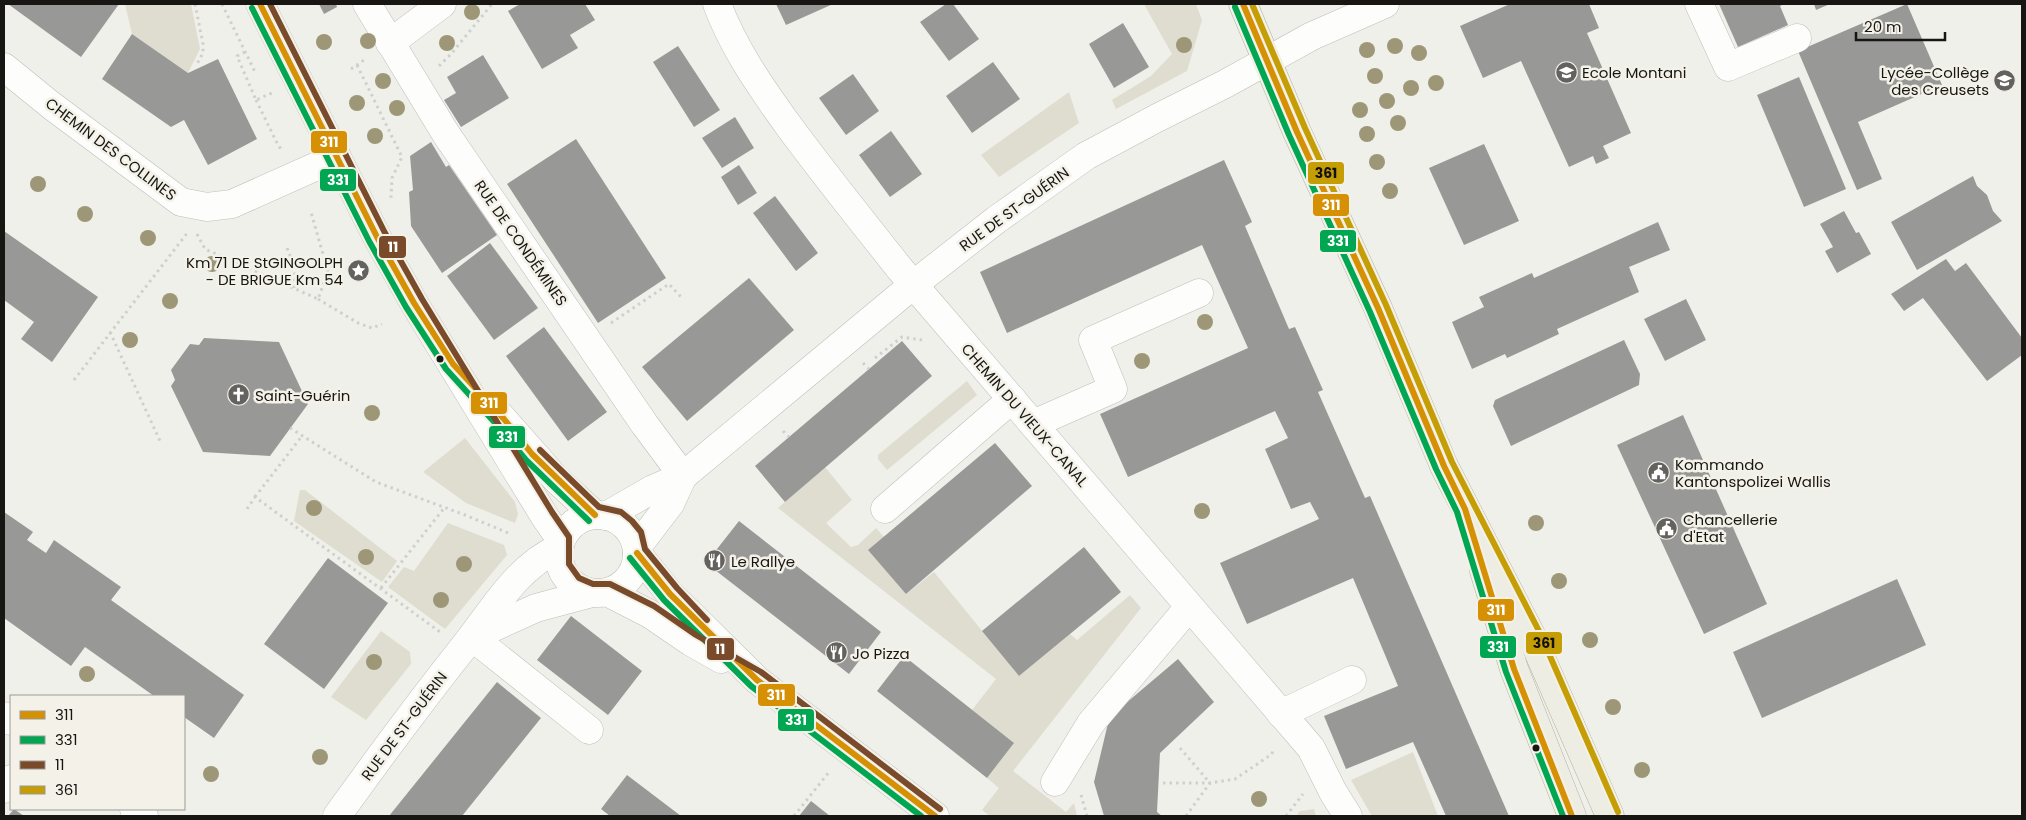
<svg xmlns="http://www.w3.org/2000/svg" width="2026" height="820" viewBox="0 0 2026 820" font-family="Poppins,sans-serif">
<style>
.green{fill:#dfddcf}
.building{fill:#989897}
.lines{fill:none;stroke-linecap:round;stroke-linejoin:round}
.minor-casing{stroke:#bebdba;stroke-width:29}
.major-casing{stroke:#b2b0a0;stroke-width:29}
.path{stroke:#cfcfcd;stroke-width:3;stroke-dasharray:2.5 4;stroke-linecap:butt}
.minor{stroke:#fdfdfc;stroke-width:28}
.major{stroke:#eeede4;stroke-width:28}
.bus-1-casing{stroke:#f3f1e8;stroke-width:10}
.bus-2-casing{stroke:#f3f1e8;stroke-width:10}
.bus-3-casing{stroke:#f3f1e8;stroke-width:10}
.bus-4-casing{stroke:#f3f1e8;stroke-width:10}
.bus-1{stroke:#d59003;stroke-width:6}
.bus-2{stroke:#00a651;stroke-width:6}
.bus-3{stroke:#7a4b2a;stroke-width:6}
.bus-4{stroke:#c59e05;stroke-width:6}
.tree{fill:#9d9777}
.bus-dot{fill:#171613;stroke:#f3f1e8;stroke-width:2}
.labels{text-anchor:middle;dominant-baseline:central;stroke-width:5;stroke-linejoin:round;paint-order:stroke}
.poi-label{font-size:15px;fill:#171613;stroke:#f3f1e8;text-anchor:start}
.street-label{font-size:15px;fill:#171613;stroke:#f3f1e8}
.line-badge{stroke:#f3f1e8;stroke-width:2}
.badge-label{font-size:14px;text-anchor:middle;font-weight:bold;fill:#fff}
.pale-badge-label{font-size:14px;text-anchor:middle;font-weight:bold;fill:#111}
</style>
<rect width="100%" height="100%" fill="#f0f0eb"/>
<!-- green -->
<g class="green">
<path d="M125 4H191L200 49 188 73 132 34Z"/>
<path d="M1146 4H1196L1202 20 1187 71 1116 109 1112 100 1151 76 1172 54 1145 6Z"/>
<path d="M1069 92 1079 123 999 177 981 155Z"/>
<path d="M967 381 977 395 887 470 878 459V455Z"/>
<path d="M465 438 515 502 518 514 515 523 466 503 423 472Z"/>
<path d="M825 467 852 500 826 523 851 547 858 545 876 528 884 537 906 594 934 572 1019 676 1070 634 1077 640 1130 595 1141 608 1013 771 1066 812 1074 803 1077 816H990L982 810 999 788 987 778 1014 743 972 710 996 679 778 508Z"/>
<path d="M300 490H305L397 561 382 582 294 521Z"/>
<path d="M448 523 504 545 507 555 445 629 388 587 404 567 414 571Z"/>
<path d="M381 631 410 652 411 664 366 720 331 697Z"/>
<path d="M1413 752 1438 816H1372L1351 780Z"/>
<path d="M1314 809 1316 816H1296L1300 811Z"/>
</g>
<!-- building -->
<g class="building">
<path d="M8 4H119L81 57Z"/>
<path d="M319 4H336L337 7 324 14Z"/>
<path d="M520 4H585L595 20 570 35 578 48 542 69 508 11Z"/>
<path d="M776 4H833L786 25Z"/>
<path d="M946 4H953L979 39 949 61 920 22Z"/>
<path d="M1510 4H1589L1599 28 1587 33 1631 133 1603 146 1609 158 1596 164 1593 156 1569 167 1521 61 1483 78 1460 26Z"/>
<path d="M1719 4H1784L1780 6 1788 25 1738 47Z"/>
<path d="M1814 4H1830L1816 10Z"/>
<path d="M1907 4 1942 85 1858 122 1882 179 1857 190 1798 51Z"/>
<path d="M1123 23 1149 67 1114 88 1089 44Z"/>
<path d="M132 34 188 73 218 59 257 139 208 165 184 120 171 127 102 79Z"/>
<path d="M678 46 720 110 694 127 653 62Z"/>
<path d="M483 55 509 98 461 127 444 100 456 93 447 77Z"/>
<path d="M993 62 1020 99 972 133 946 96Z"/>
<path d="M853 74 879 111 846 135 819 98Z"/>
<path d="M1799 77 1846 189 1804 207 1757 95Z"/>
<path d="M735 117 754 148 722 168 702 138Z"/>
<path d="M891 131 922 174 890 197 859 155Z"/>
<path d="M576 139 666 278 598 323 507 184Z"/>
<path d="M431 142 446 167 449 165 497 235 442 273 411 226 409 192 413 190 410 156Z"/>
<path d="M1484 144 1519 221 1464 245 1429 168Z"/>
<path d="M1224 160 1252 222 1245 226 1289 329 1295 327 1323 390 1318 392 1365 498 1370 496 1509 816H1446L1413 742 1346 769 1324 716 1398 686 1353 578 1247 624 1220 563 1319 519 1310 502 1291 509 1265 449 1288 438 1275 411 1128 477 1100 414 1248 348 1202 245 1007 333 980 272Z"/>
<path d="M739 165 757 193 738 205 721 177Z"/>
<path d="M1973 176 1977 186 1987 195 1993 211 2002 221 1917 270 1891 222Z"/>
<path d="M775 196 818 253 796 271 753 213Z"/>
<path d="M1844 211 1856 233 1859 232 1871 254 1837 273 1825 251 1833 247 1820 224Z"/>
<path d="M1658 222 1670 250 1629 267 1639 292 1557 329 1559 334 1507 358 1505 354 1472 369 1452 322 1484 307 1479 297 1532 273 1534 278Z"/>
<path d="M4 231 98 297 52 362 21 339 34 322 4 300Z"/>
<path d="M490 243 538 308 494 340 447 276Z"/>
<path d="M1946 259 1955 271 1966 263 2022 338V355L1987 381 1923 298 1904 311 1891 294Z"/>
<path d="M749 278 794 330 687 421 642 367Z"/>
<path d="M1686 299 1706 340 1665 361 1644 319Z"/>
<path d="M544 327 607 412 568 441 506 356Z"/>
<path d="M204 338 279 342 308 404 270 456 203 452 171 386 175 380 171 370 190 344 199 345Z"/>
<path d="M1624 340 1640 374 1639 385 1511 446 1493 406 1495 400Z"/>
<path d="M902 341 932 376 785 502 755 466Z"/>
<path d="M1683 415 1767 604 1704 634 1617 445Z"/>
<path d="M995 443 1032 486 906 594 868 550Z"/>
<path d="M4 512 33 532 27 540 46 553 54 540 121 587 111 600 244 695 214 738 184 717V696H154L85 647 71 666 4 618Z"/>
<path d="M739 521 881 632 849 674 706 563Z"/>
<path d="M1084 547 1121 592 1019 676 982 631Z"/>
<path d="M328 558 388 603 324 689 264 644Z"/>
<path d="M1897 579 1926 645 1762 718 1733 652Z"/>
<path d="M571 616 642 671 608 715 537 660Z"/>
<path d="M904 656 1014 743 987 778 877 691Z"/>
<path d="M1178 659 1214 702 1160 753 1157 812 1162 816H1104L1094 782 1109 719 1132 698Z"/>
<path d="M497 682 541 718 462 816H389Z"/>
<path d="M627 775 681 816H610L601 809Z"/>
<path d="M811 801 830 816H799Z"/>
<path d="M14 809 24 816H8Z"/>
</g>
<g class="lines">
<defs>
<g id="minor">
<path d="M260 4 377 237 414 303 545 517 561 540"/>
<path d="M367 4 446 134 645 425 683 476"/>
<path d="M717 4C734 49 760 86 788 125 824 174 862 221 900 269L1311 748 1333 792 1348 816"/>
<path d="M1699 4 1728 67 1797 38"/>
<path d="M390 43 442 4"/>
<path d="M4 67 52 106 181 202 207 207 232 204 337 157"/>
<path d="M496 411 557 480 595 515"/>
<path d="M1033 424 1113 389 1093 340 1199 293"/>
<path d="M885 509 1012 399"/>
<circle cx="598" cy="554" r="39"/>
<path d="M606 516 653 489 683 476 913 285 996 220 1086 156 1157 118 1225 84 1312 36 1385 4"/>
<path d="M637 547 670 504 683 476"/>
<path d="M637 553 670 594 757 680 935 816"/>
<path d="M607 592 650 614 691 642 721 659"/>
<path d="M472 637 589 730"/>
<path d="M472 637 536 608 592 593"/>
<path d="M1281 714 1352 680"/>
<path d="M4 716 11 721"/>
<path d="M1055 782 1091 723 1189 607"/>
<path d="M4 789 11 779"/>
<path d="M134 809 144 816"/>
<path d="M337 816C380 756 424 697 470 639 496 605 519 566 559 548"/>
</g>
<g id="major">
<path d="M1243 4 1297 132 1378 308 1444 466 1531 635 1610 816"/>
<path d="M1484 571 1514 669 1572 816"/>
</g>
</defs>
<!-- minor casing -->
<use href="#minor" class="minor-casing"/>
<!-- major casing -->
<use href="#major" class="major-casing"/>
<!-- path -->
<g class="path">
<path d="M195 4 203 44V53L197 64"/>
<path d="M222 4 255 72"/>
<path d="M245 52 237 56 256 100 272 93"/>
<path d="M357 65 402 157 392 178 391 198"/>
<path d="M439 66 451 54 492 4"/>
<path d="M351 69 367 58"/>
<path d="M256 100 276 141 282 151"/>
<path d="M197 234 205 249 318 299 328 272 311 212"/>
<path d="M287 248 295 268 294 288"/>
<path d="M318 299 358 323 372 328 382 324"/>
<path d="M611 323 669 284 681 297"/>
<path d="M110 332 160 441"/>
<path d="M875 358 902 337 922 340"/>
<path d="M863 363 869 369"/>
<path d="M74 380 188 232"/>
<path d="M290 428 376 482 465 515 511 534"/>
<path d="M783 431 789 437"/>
<path d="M255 497 302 436"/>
<path d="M247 509 255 497 440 632"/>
<path d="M381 588 445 507"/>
<path d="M1180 748 1210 783"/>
<path d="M1163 783H1210L1235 779 1272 754 1273 749"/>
<path d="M1081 795 1087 816"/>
<path d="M794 816 829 772"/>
<path d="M1186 816 1210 783"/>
<path d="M1286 816 1303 794"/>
</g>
<!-- minor -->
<use href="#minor" class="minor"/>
<!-- major -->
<use href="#major" class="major"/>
<defs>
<g id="bus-1">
<path d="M260 4 377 237 414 303 453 364 504 419 532 454 595 515"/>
<path d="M1243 4 1297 132 1378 308 1444 466 1465 509 1514 669 1572 816"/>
<path d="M637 553 670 594 757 680 935 816"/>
</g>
<g id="bus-2">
<path d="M1235 7 1289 135 1370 312 1436 469 1457 512 1506 672 1563 816"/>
<path d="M252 8 369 241 406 307 446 369 497 425 526 460 589 521"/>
<path d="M630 558 664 600 751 686 921 816"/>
</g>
<g id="bus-3">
<path d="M270 4 385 233 422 299 552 512 569 537V564L579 578 593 584H610L654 606 696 635 761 672 940 809"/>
<path d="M540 450 599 507 621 512 632 521 641 532 645 549 677 588 707 620"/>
</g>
<path id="bus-4" d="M1252 4 1305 128 1386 305 1452 462 1539 631 1618 812"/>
</defs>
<!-- bus-1 casing -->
<use href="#bus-1" class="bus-1-casing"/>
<!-- bus-2 casing -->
<use href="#bus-2" class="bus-2-casing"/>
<!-- bus-3 casing -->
<use href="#bus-3" class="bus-3-casing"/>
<!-- bus-4 casing -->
<use href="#bus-4" class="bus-4-casing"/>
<!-- bus-1 -->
<use href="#bus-1" class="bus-1"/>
<!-- bus-2 -->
<use href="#bus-2" class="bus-2"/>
<!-- bus-3 -->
<use href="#bus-3" class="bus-3"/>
<!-- bus-4 -->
<use href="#bus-4" class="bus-4"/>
</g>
<!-- trees -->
<g class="tree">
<circle cx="472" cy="12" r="8"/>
<circle cx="368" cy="41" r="8"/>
<circle cx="324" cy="42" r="8"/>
<circle cx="447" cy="43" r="8"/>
<circle cx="1184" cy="45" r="8"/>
<circle cx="1395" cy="46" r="8"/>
<circle cx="1367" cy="50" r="8"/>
<circle cx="1419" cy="53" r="8"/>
<circle cx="1375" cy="76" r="8"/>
<circle cx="383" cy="81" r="8"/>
<circle cx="1436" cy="83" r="8"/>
<circle cx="1411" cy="88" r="8"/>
<circle cx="1387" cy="101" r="8"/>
<circle cx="357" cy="103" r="8"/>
<circle cx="397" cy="108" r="8"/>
<circle cx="1360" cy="110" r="8"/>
<circle cx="1398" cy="123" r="8"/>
<circle cx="1367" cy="134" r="8"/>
<circle cx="375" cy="136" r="8"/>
<circle cx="1377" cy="162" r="8"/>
<circle cx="38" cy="184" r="8"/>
<circle cx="1390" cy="191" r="8"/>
<circle cx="85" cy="214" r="8"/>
<circle cx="148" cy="238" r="8"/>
<circle cx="212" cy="264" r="8"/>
<circle cx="170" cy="301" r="8"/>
<circle cx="1205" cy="322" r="8"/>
<circle cx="130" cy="340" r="8"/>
<circle cx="1142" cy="361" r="8"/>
<circle cx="372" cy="413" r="8"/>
<circle cx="314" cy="508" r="8"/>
<circle cx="1202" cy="511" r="8"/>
<circle cx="1536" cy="523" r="8"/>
<circle cx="366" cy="557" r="8"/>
<circle cx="464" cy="564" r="8"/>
<circle cx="1559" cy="581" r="8"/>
<circle cx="441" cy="600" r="8"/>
<circle cx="1590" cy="640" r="8"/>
<circle cx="374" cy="662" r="8"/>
<circle cx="87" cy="674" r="8"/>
<circle cx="1613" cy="707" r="8"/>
<circle cx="320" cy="757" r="8"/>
<circle cx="1642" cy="770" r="8"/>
<circle cx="211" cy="774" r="8"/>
<circle cx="1259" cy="799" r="8"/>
</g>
<!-- icons -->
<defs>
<symbol id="school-disc" viewBox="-11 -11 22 22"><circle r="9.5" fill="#63625f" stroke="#f3f1e8"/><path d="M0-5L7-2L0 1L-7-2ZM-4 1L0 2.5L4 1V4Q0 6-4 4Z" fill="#fff"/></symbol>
<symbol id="university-disc" viewBox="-11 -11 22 22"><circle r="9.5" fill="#63625f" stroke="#f3f1e8"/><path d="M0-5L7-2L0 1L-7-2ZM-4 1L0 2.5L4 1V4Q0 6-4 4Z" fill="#fff"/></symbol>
<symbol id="sight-disc" viewBox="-11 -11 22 22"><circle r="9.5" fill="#63625f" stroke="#f3f1e8"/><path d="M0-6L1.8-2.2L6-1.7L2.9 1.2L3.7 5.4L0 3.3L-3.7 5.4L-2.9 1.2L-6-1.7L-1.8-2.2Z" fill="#fff"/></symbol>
<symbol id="church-disc" viewBox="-11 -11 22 22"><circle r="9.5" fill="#63625f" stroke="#f3f1e8"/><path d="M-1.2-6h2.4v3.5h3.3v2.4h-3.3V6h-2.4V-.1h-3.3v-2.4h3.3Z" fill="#fff"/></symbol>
<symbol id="civic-disc" viewBox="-11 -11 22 22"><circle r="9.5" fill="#63625f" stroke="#f3f1e8"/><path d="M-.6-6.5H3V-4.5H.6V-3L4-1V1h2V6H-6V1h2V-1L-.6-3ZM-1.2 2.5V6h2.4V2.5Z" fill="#fff"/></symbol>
<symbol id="restaurant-disc" viewBox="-11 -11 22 22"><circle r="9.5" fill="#63625f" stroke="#f3f1e8"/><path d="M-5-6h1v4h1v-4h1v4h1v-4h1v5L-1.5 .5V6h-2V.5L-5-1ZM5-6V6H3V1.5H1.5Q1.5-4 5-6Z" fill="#fff"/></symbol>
</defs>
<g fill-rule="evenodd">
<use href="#school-disc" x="1554" y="60" width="25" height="25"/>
<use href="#university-disc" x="1992" y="68" width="25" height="25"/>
<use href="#sight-disc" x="346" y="258" width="25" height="25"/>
<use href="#church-disc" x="226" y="382" width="25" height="25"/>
<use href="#civic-disc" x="1646" y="460" width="25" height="25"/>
<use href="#civic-disc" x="1654" y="516" width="25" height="25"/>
<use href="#restaurant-disc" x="702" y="548" width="25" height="25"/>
<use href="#restaurant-disc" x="824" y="640" width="25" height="25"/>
</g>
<!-- markers -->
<g class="bus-dot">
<circle cx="440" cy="359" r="4.5"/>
<circle cx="1536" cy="748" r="4.5"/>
</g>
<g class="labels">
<!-- poi labels -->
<g class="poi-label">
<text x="1582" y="72">Ecole Montani</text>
<text x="1989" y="72" text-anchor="end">Lycée-Collège<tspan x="1989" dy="17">des Creusets</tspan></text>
<text x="343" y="262" text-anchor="end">Km 71 DE StGINGOLPH<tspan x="343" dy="17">- DE BRIGUE Km 54</tspan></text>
<text x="255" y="395">Saint-Guérin</text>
<text x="1675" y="464">Kommando<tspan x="1675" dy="17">Kantonspolizei Wallis</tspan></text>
<text x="1683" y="519">Chancellerie<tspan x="1683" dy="17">d'Etat</tspan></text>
<text x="731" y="561">Le Rallye</text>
<text x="852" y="653">Jo Pizza</text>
</g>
<!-- street labels -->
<g class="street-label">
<text transform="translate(111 149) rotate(37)">CHEMIN DES COLLINES</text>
<text transform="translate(1014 209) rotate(-36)">RUE DE ST-GUÉRIN</text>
<text transform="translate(521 243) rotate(55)">RUE DE CONDÉMINES</text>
<text transform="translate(1025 415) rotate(49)">CHEMIN DU VIEUX-CANAL</text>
<text transform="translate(404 726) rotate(-53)">RUE DE ST-GUÉRIN</text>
</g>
</g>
<g class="line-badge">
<rect x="310" y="130" width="38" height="24" rx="5" fill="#d59003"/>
<rect x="1307" y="161" width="38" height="24" rx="5" fill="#c59e05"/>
<rect x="319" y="168" width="38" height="24" rx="5" fill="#00a651"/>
<rect x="1312" y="193" width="38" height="24" rx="5" fill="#d59003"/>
<rect x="1319" y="229" width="38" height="24" rx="5" fill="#00a651"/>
<rect x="378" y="235" width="29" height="24" rx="5" fill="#7a4b2a"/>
<rect x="470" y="391" width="38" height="24" rx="5" fill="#d59003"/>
<rect x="488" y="425" width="38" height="24" rx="5" fill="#00a651"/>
<rect x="1477" y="598" width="38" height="24" rx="5" fill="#d59003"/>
<rect x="1525" y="631" width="38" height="24" rx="5" fill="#c59e05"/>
<rect x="1479" y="635" width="38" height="24" rx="5" fill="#00a651"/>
<rect x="706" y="637" width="29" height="24" rx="5" fill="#7a4b2a"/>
<rect x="757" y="683" width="39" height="24" rx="5" fill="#d59003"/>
<rect x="777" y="708" width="38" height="24" rx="5" fill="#00a651"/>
</g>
<g class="badge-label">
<text x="329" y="147">311</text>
<text x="338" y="185">331</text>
<text x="1331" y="210">311</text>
<text x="1338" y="246">331</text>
<text x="393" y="252">11</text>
<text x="489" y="408">311</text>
<text x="507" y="442">331</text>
<text x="1496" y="615">311</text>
<text x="1498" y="652">331</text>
<text x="720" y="654">11</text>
<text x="776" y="700">311</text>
<text x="796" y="725">331</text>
</g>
<g class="pale-badge-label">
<text x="1326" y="178">361</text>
<text x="1544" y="648">361</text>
</g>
<!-- border -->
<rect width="2026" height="820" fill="none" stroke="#171613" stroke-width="10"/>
<!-- legend -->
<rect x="10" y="695" width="175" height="115" fill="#f3f1e8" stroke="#9b9993"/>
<rect x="20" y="711" width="25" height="8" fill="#d59003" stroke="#9b9993"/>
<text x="55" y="720" font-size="15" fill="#171613">311</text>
<rect x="20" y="736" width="25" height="8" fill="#00a651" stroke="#9b9993"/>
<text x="55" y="745" font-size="15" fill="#171613">331</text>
<rect x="20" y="761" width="25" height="8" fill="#7a4b2a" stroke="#9b9993"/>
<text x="55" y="770" font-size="15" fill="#171613">11</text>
<rect x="20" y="786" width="25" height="8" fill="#c59e05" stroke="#9b9993"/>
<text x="55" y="795" font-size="15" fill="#171613">361</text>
<!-- scale -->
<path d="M1856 32v8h89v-8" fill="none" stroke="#171613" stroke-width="2.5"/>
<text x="1864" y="32" font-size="15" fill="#171613" stroke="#f3f1e8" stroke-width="4" paint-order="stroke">20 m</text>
</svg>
